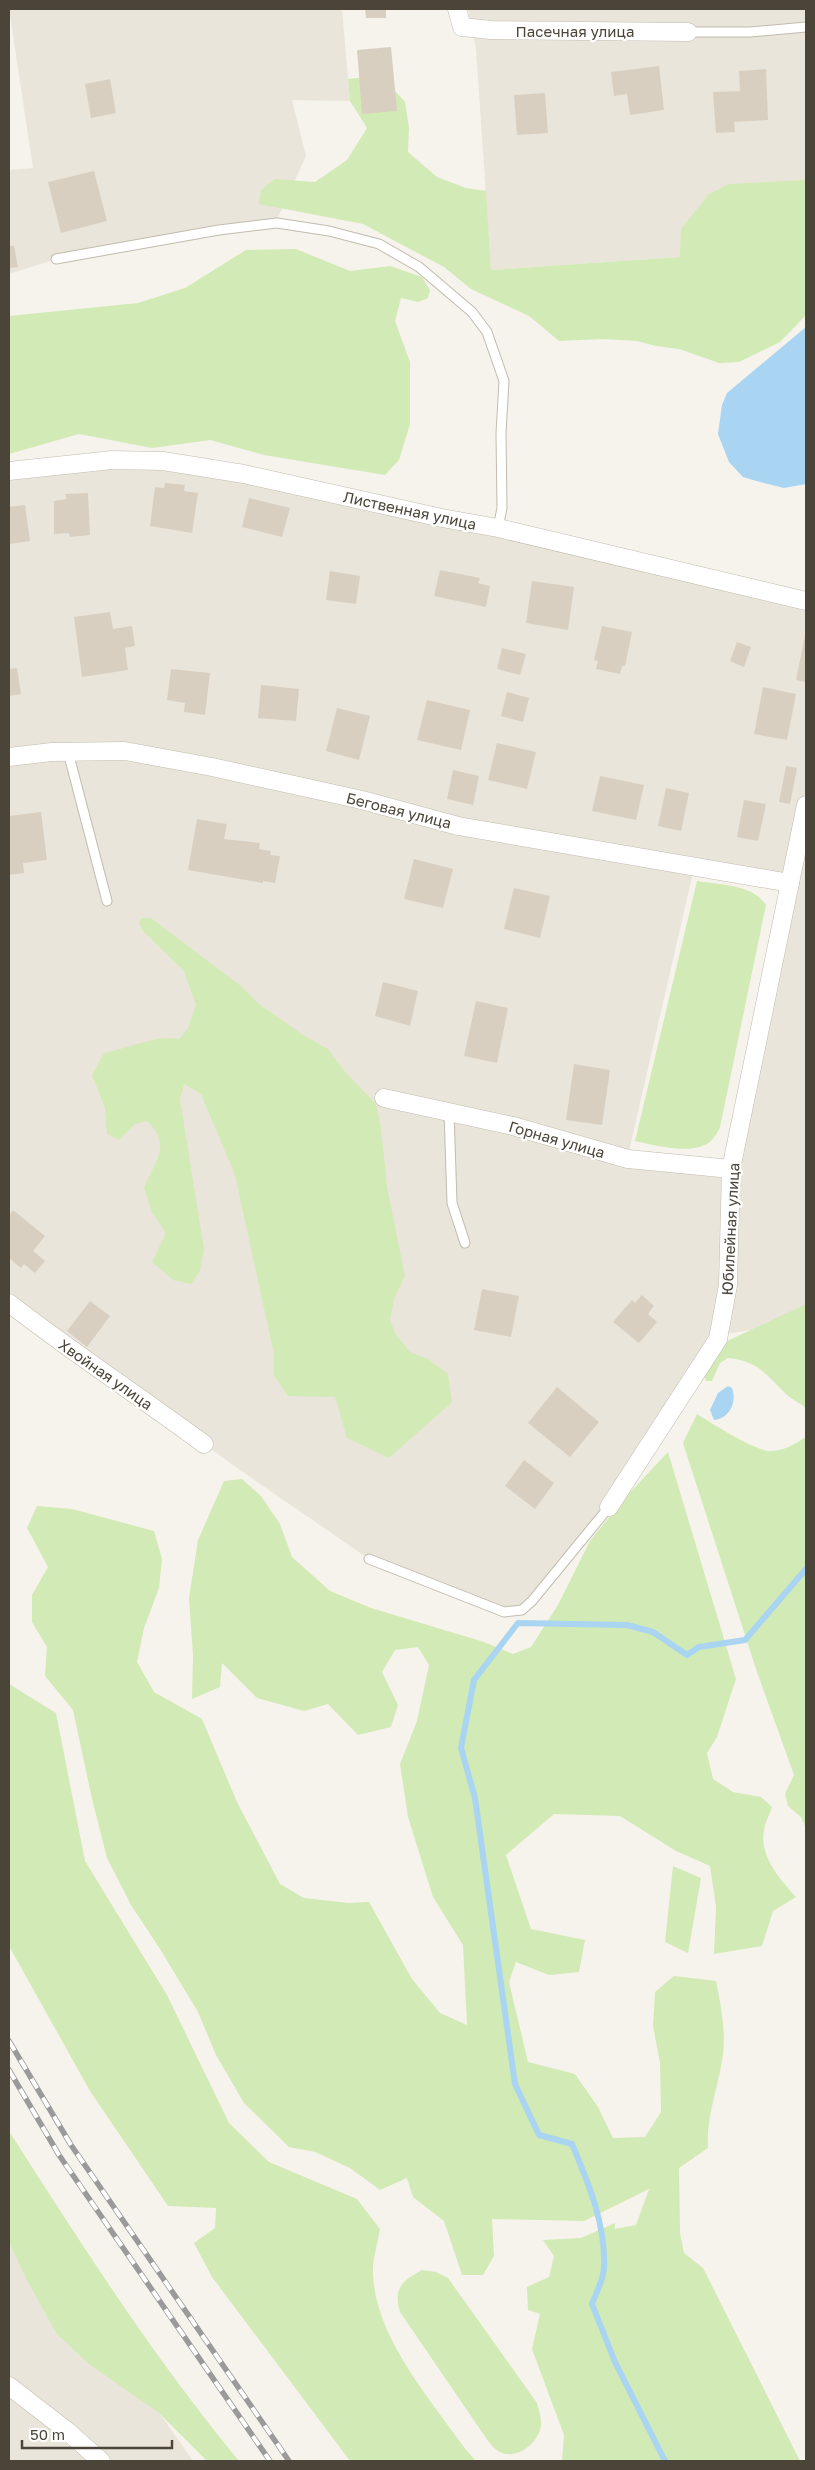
<svg xmlns="http://www.w3.org/2000/svg" width="815" height="2470" viewBox="0 0 815 2470" font-family="'Golos Text',sans-serif">
<style>
.residential{fill:#eae5da;fill-rule:evenodd}
.green{fill:#d2eab5}
.water{fill:#a9d4f2}
.lines{fill:none;stroke-linecap:round;stroke-linejoin:round}
.stream{stroke:#a9d4f2;stroke-width:6}
.building{fill:#d8cfc1}
.lane-casing{stroke:#c2bbae;stroke-width:11}
.street-casing{stroke:#c2bbae;stroke-width:19}
.lane{stroke:#fff;stroke-width:9}
.street{stroke:#fff;stroke-width:18}
.rail-casing{stroke:#9a9a9a;stroke-width:5.5}
.rail{stroke:#fff;stroke-width:4;stroke-dasharray:11;stroke-linecap:butt}
.labels{text-anchor:middle;dominant-baseline:central;stroke-width:4.5;stroke-linejoin:round;paint-order:stroke}
.street-label{font-size:15px;fill:#4b4439;stroke:#fff}
</style>
<rect width="100%" height="100%" fill="#f6f3ec"/>
<!-- residential -->
<g class="residential">
<path d="M9 9H342L350 101 292 100 306 156 276 222 56 259 9 274V170L33 168Z"/>
<path d="M468 9H806V217L681 257 491 270 476 49Z"/>
<path d="M163 461 806 601V1310L781 1325 726 1334 609 1508 522 1609 504 1612 369 1559 240 1470 9 1303V471ZM694 868 792 884 730 1169 627 1160Z"/>
<path d="M9 2184 50 2257 193 2461H9Z"/>
</g>
<!-- green -->
<g class="green">
<path d="M366 77 385 80 405 102 409 128 408 152 437 177 466 188 486 191 491 270 680 257 681 229 709 194 729 184 806 180V315L780 342 739 362 719 363 679 349 656 346 637 341 604 339 559 341 529 316 471 289 444 267 363 224 259 204 261 190 275 179 315 182 347 160 367 128 350 101 348 79Z"/>
<path d="M296 249 350 271 390 266 422 277 430 290 428 298 418 302 401 298 395 321 410 362V424L399 460 385 475 264 455 210 440 152 448 79 434 9 454V316L138 303 185 288 246 250Z"/>
<path d="M697 881C719 885 753 884 766 905L720 1127C717 1134 712 1142 705 1145 685 1154 655 1145 635 1141Z"/>
<path d="M142 918H151L242 987 259 1004 303 1035 328 1049 346 1073 376 1104 381 1128 387 1187 405 1276 395 1296 390 1319 395 1333 410 1352 428 1359 448 1374 452 1402 389 1458 347 1438 335 1397 288 1396 274 1375V1354L235 1175 201 1094 184 1084 180 1099 204 1249 200 1271 191 1284 173 1280 152 1262 166 1233 152 1212 144 1188C155 1160 173 1147 147 1121L135 1124 119 1140 107 1134 105 1108 92 1075 104 1053C126 1049 159 1034 179 1039L188 1028 196 1005 184 971 143 931 139 923Z"/>
<path d="M806 1304V1408C799 1402 790 1399 784 1392 765 1373 757 1361 728 1358L720 1363 712 1381H706L703 1374 721 1344Z"/>
<path d="M697 1414C711 1423 755 1451 770 1451 784 1451 795 1444 806 1437V1828L801 1817 788 1806 785 1794 794 1775 757 1672 683 1443Z"/>
<path d="M668 1452 736 1679 717 1737 707 1753 713 1779 733 1792 761 1797 772 1807C770 1814 765 1822 764 1830 759 1856 780 1879 796 1897L773 1911 762 1946 714 1954 716 1907 710 1866 676 1851 620 1816 554 1814 506 1855 531 1929 585 1940 579 1972 549 1975 516 1962 509 1982 528 2062 575 2074 598 2107 613 2138 645 2137 661 2112 660 2063 653 2026 655 1992 674 1976 716 1981C721 2006 727 2035 722 2061 717 2091 706 2118 708 2148L679 2168 680 2233 684 2253 703 2268 800 2461H562L564 2435 532 2349 540 2314 528 2310 527 2287 549 2277 554 2256 543 2240 581 2238 615 2223V2229L636 2225 649 2189 584 2221 492 2219 494 2256 483 2275H462L444 2221 413 2197 407 2178 380 2190 350 2168 315 2152 289 2147 244 2103 216 2055 198 2012 160 1949 131 1905 107 1858 92 1799 73 1710 45 1676 47 1647 32 1622V1595L48 1567 27 1528 37 1506 72 1509 154 1531 162 1559 159 1588 144 1628 137 1662 154 1692 202 1719 237 1802 280 1884 304 1898 348 1903 369 1902 412 1979 440 2013 467 2025 463 1945 433 1897 408 1817 400 1764 417 1721 429 1665 418 1647 395 1650 382 1672 398 1705 391 1727 358 1735 328 1704 304 1711 257 1698 222 1663 220 1687 192 1699 193 1655 189 1598 198 1540 224 1481 242 1479 261 1496 280 1524 292 1557 330 1591 371 1608 484 1642 513 1654 531 1647 558 1605 590 1541 622 1501Z"/>
<path d="M9 1684 56 1713 85 1861 167 1995 229 2123 269 2162 357 2199 380 2229C378 2243 372 2260 373 2274 375 2337 431 2400 466 2450L476 2461H350L212 2277 194 2243 215 2228 216 2208 168 2206 90 2091 9 1946Z"/>
<path d="M673 1866 701 1878 688 1953 665 1942Z"/>
<path d="M9 2131C81 2244 154 2358 239 2461H207L159 2413 89 2364 57 2334 27 2280 9 2242Z"/>
<path d="M422 2270 436 2272 448 2278 537 2403C539 2411 543 2421 540 2430 535 2445 516 2460 500 2452 495 2450 491 2444 488 2441L400 2312C393 2288 402 2281 422 2270Z"/>
</g>
<!-- water -->
<g class="water">
<path d="M806 327V484L784 488 760 482 743 477 729 462 718 434 722 405 727 393Z"/>
<path d="M728 1386 732 1388C737 1402 730 1418 714 1420L710 1410 718 1393Z"/>
</g>
<g class="lines">
<!-- stream -->
<path class="stream" d="M665 2461 615 2362 592 2304C596 2293 604 2279 604 2267 606 2225 588 2182 572 2144L539 2135 515 2084 475 1798 461 1748 474 1680 518 1623 627 1625 653 1632 687 1655 699 1647 745 1640 806 1569"/>
</g>
<!-- building -->
<g class="building">
<path d="M365 9H386V18H366Z"/>
<path d="M391 47 397 111 362 114 357 50Z"/>
<path d="M659 66 664 110 630 115 627 94 614 96 611 72Z"/>
<path d="M766 69 768 120 734 122 735 132 716 133 713 92 740 91 739 71Z"/>
<path d="M110 79 116 113 91 118 85 84Z"/>
<path d="M545 93 548 133 517 135 514 95Z"/>
<path d="M94 171 107 221 61 233 48 182Z"/>
<path d="M9 246H14L18 267 9 268Z"/>
<path d="M165 483 185 485 184 491 198 493 192 533 150 526 155 487 164 488Z"/>
<path d="M88 493 90 535 70 537 69 533 54 534V501L67 499 65 494Z"/>
<path d="M249 498 290 508 282 537 242 527Z"/>
<path d="M25 505 30 541 9 544V507Z"/>
<path d="M440 570 480 578 478 583 490 586 486 607 434 596Z"/>
<path d="M330 571 360 576 356 604 326 600Z"/>
<path d="M532 581 574 587 568 630 526 623Z"/>
<path d="M110 612 113 629 132 626 135 646 125 648 128 670 82 677 74 617Z"/>
<path d="M602 626 632 632 625 666H622L620 674 596 669 598 661 594 660Z"/>
<path d="M805 635H806V682L796 680Z"/>
<path d="M737 642 751 647 744 667 730 661Z"/>
<path d="M502 648 526 654 520 675 497 669Z"/>
<path d="M17 668 21 694 9 696V669Z"/>
<path d="M171 669 210 673 205 715 184 712 185 703 167 700Z"/>
<path d="M261 685 299 689 296 721 258 718Z"/>
<path d="M763 687 796 694 787 740 754 734Z"/>
<path d="M507 692 529 698 523 722 501 716Z"/>
<path d="M427 700 470 710 461 750 417 740Z"/>
<path d="M337 708 370 716 359 760 326 751Z"/>
<path d="M497 743 536 752 527 789 488 780Z"/>
<path d="M786 766 797 768 790 804 779 802Z"/>
<path d="M453 770 479 776 473 805 447 799Z"/>
<path d="M600 776 644 785 636 820 592 811Z"/>
<path d="M666 788 689 793 681 831 658 826Z"/>
<path d="M744 800 766 804 758 841 737 837Z"/>
<path d="M41 812 47 860 23 863 24 873 9 875V816Z"/>
<path d="M197 819 227 824 224 839 260 843 259 849 271 851 270 855 280 856 275 883 263 881V883L188 870Z"/>
<path d="M414 859 453 869 443 908 404 899Z"/>
<path d="M514 888 550 896 540 938 504 929Z"/>
<path d="M383 982 418 991 410 1026 375 1016Z"/>
<path d="M476 1001 508 1008 497 1063 464 1056Z"/>
<path d="M574 1064 610 1070 602 1125 566 1120Z"/>
<path d="M13 1210 45 1236 33 1251 45 1261 35 1273 24 1264 21 1268 9 1258V1216Z"/>
<path d="M482 1289 519 1296 511 1337 474 1330Z"/>
<path d="M642 1295 654 1306 648 1314 657 1322 639 1343 613 1322 632 1300 635 1303Z"/>
<path d="M90 1301 110 1316 87 1347 67 1331Z"/>
<path d="M557 1387 599 1422 570 1457 528 1423Z"/>
<path d="M524 1460 554 1483 535 1509 505 1486Z"/>
</g>
<g class="lines">
<defs>
<g id="lane">
<path d="M688 32H750L806 27"/>
<path d="M56 259 219 230 277 223 329 231 379 244 419 267 472 312 487 332 504 381 501 433 502 508 498 528"/>
<path d="M68 752 107 901"/>
<path d="M449 1112 452 1203 465 1243"/>
<path d="M369 1559 504 1612 522 1610 532 1601 609 1507"/>
</g>
<g id="street">
<path d="M457 9 462 27 491 30 688 32"/>
<path d="M9 471 112 460 163 461 244 474 442 518 498 528 806 601"/>
<path d="M9 757 52 752 125 751 212 767 362 800 458 826 790 883"/>
<path d="M384 1098 513 1126 628 1159 731 1169"/>
<path d="M9 1303C72 1352 139 1396 204 1444"/>
<path d="M609 1507 718 1339 728 1285 731 1169 806 805"/>
<path d="M9 2386 66 2430 101 2461"/>
</g>
</defs>
<!-- lane casing -->
<use href="#lane" class="lane-casing"/>
<!-- street casing -->
<use href="#street" class="street-casing"/>
<!-- lane -->
<use href="#lane" class="lane"/>
<!-- street -->
<use href="#street" class="street"/>
<defs>
<g id="rail">
<path d="M9 2041 71 2145 289 2461"/>
<path d="M9 2070 59 2155 270 2461"/>
</g>
</defs>
<!-- rail casing -->
<use href="#rail" class="rail-casing"/>
<!-- rail -->
<use href="#rail" class="rail"/>
</g>
<g class="labels">
<!-- street labels -->
<g class="street-label">
<text x="575" y="31">Пасечная улица</text>
<text transform="translate(410 510) rotate(12)">Лиственная улица</text>
<text transform="translate(399 810) rotate(14)">Беговая улица</text>
<text transform="translate(557 1139) rotate(16)">Горная улица</text>
<text transform="translate(730 1229) rotate(-87)">Юбилейная улица</text>
<text transform="translate(106 1374) rotate(35)">Хвойная улица</text>
</g>
</g>
<!-- border -->
<rect width="815" height="2470" fill="none" stroke="#4b4439" stroke-width="20"/>
<!-- scale -->
<path d="M22 2440v8h150v-8" fill="none" stroke="#4b4439" stroke-width="2.5"/>
<text x="30" y="2440" font-size="15" fill="#4b4439" stroke="#ffffff" stroke-width="4" paint-order="stroke">50 m</text>
</svg>
